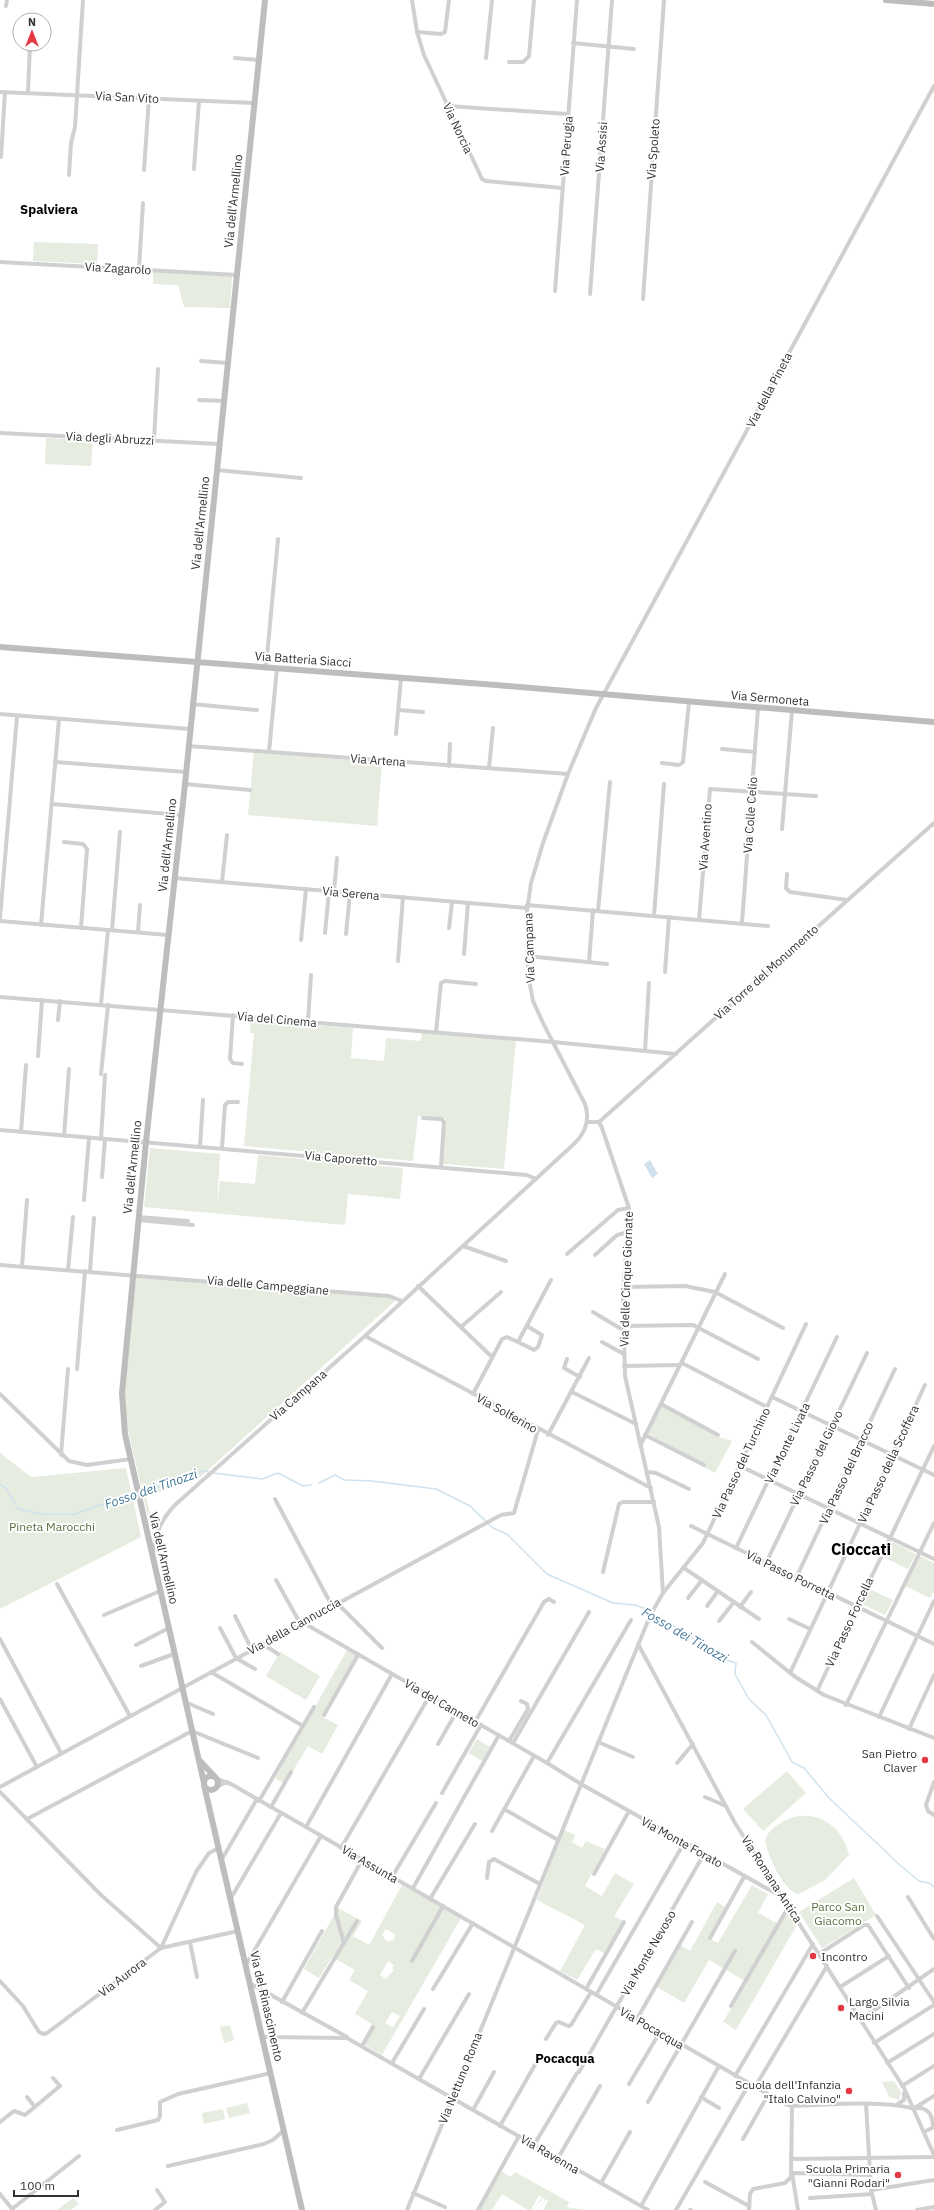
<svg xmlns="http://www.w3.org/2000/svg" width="934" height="2210" viewBox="0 0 934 2210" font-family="'IBM Plex Sans',sans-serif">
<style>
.green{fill:#e6ecdf;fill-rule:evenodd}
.water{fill:#cfe2ee}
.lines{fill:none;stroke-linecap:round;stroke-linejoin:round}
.stream{stroke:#cfe2ee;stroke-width:1.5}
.street{stroke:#d0d0d0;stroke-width:4}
.secondary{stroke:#bdbdbd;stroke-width:6}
.poi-dot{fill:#e63946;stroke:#fff;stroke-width:1.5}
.labels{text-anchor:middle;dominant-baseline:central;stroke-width:4;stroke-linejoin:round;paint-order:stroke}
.street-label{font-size:12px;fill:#333;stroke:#fff}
.park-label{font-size:12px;fill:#56703f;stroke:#fff}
.poi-label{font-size:12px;fill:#333;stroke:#fff;text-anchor:end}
.neighbourhood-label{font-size:13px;font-weight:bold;fill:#000;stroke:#fff}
.water-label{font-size:13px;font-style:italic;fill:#3f7597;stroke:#fff}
.district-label{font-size:16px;font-weight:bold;fill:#000;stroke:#fff}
</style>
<rect width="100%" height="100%" fill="#fff"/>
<!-- green -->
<g class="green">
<path d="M34 242 98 244 97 264 33 261Z"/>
<path d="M153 272 232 276 230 308 184 307 178 285 153 284Z"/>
<path d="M46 438 93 441 91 466 45 464Z"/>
<path d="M254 752 382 763 377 826 248 815Z"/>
<path d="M251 1020 353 1028 351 1058 384 1061 386 1038 421 1041 422 1032 516 1040 504 1169 443 1164 446 1119 418 1116 413 1161 244 1146 254 1033H250Z"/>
<path d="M150 1148 220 1154 217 1207 220 1181 255 1184 258 1155 403 1168 400 1199 348 1194 345 1225 144 1207Z"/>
<path d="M136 1276 389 1296 395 1301 197 1480 196 1478 146 1497 153 1525 150 1526 123 1408Z"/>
<path d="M661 1406 719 1437 732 1441 715 1473 704 1467 705 1465 647 1433Z"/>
<path d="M0 1453 31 1477 126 1468 141 1537 0 1609Z"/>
<path d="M890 1541 916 1554 908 1569 883 1557Z"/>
<path d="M920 1556 934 1563V1591L930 1598 905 1586Z"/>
<path d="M867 1588 893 1600 885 1615 860 1603Z"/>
<path d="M347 1650 356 1655 321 1716 338 1725 322 1754 308 1746 285 1784 275 1778Z"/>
<path d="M280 1652 320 1676 306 1700 266 1676Z"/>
<path d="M477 1739 490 1747 482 1761 468 1753Z"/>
<path d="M787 1771 806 1793 763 1831 743 1809Z"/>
<path d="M799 1816C825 1814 843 1830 849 1855L825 1880 799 1894C784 1893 767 1854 765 1840 768 1828 787 1818 799 1816Z"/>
<path d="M564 1830 575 1835 572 1842 582 1848 586 1841 605 1849 585 1886 602 1896 615 1873 634 1884 614 1916 623 1921 604 1953 596 1949 577 1980 560 1971 585 1925 537 1900Z"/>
<path d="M854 1878 876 1915 822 1948 799 1912Z"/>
<path d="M402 1885 461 1918 382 2055 362 2043 372 2024 355 2014 368 1991 349 1980 355 1970 332 1957 319 1978 304 1969 338 1908 362 1921 353 1936 369 1945ZM386 1929 396 1935 393 1941 391 1940 389 1942 384 1939 385 1937 382 1935ZM388 1961 394 1965 392 1968 394 1970 386 1979 380 1975ZM392 2012 400 2016 393 2027 385 2023Z"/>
<path d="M752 1885 768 1894 758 1913 780 1925 788 1910 797 1925 736 2030 723 2022 747 1982 709 1960 684 2003 657 1987 680 1945 690 1951 717 1902 725 1907 708 1938 718 1943Z"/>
<path d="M230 2025 234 2040 224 2043 220 2027Z"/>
<path d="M894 2081 901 2092 899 2100 889 2097 882 2082Z"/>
<path d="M247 2103 250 2113 229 2118 226 2108Z"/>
<path d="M223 2109 225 2119 204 2124 202 2113Z"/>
<path d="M501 2171 511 2177 515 2172 569 2202 567 2207 584 2210H543L548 2201 546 2199 539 2210 545 2199 543 2198 534 2210 542 2197 539 2195 531 2210H528L502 2194 492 2210H479Z"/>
<path d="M73 2198 79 2204 71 2210H57Z"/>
</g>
<!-- water -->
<path class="water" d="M650 1160 658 1174 652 1178 644 1164Z"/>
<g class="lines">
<!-- stream -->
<g class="stream">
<path d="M213 1473 262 1479 278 1473 303 1486 311 1485"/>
<path d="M319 1483 335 1475 345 1480 372 1481 436 1489 470 1506 493 1528 507 1534 547 1574 613 1603 635 1605 646 1609 654 1617 663 1619 706 1647 720 1652 726 1660 736 1663 735 1674 749 1699 766 1715 792 1762 804 1768 829 1798 901 1866 919 1881 929 1883 934 1887"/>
<path d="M0 1485 6 1488 18 1509 41 1514H76L99 1505 118 1502 137 1495"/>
<path d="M141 1493 203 1471 209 1472"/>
</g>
<!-- street -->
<g class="street">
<path d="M412 0 417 32 424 55 482 179 486 181 562 188"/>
<path d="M6 6 7 0"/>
<path d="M417 32 441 34 445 32 449 0"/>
<path d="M573 43 634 49"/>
<path d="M235 58 259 60"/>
<path d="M486 58 492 0"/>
<path d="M509 62H523L529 56 534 0"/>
<path d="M0 92 254 103"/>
<path d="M28 93 30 44"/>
<path d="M448 106 568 114"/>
<path d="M1 157 5 92"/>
<path d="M194 169 199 101"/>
<path d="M144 170 149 98"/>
<path d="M69 175 71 143 75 127 83 0"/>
<path d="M0 262 237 275"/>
<path d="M139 269 143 203"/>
<path d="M555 291 577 0"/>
<path d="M590 294 612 0"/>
<path d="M643 299 664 0"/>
<path d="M201 361 228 363"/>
<path d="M199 400 224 401"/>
<path d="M0 433 219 444"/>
<path d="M154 440 158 369"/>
<path d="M217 470 301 478"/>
<path d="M266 667 278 539"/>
<path d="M192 704 257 710"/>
<path d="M399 710 423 712"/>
<path d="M0 714 190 729"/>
<path d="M396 734 401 678"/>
<path d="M188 746 568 774"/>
<path d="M722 749 755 752"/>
<path d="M269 752 277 668"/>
<path d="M55 762 186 772"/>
<path d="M662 763 679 765 683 762 689 702"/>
<path d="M449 766 450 744"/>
<path d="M489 768 493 728"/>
<path d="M185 784 250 790"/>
<path d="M52 804 181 815"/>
<path d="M782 829 792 711"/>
<path d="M64 842 83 844 87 849 81 928"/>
<path d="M787 874 786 888 790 892 847 900"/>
<path d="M174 878 527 908"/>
<path d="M222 882 227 835"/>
<path d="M334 891 337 858"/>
<path d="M527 905 768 926"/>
<path d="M598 911 610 782"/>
<path d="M654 916 664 784"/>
<path d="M0 918 17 716"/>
<path d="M699 920 710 789 816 796"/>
<path d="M0 921 168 935"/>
<path d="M742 923 758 708"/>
<path d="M41 925 59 719"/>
<path d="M449 928 452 902"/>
<path d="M112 930 120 832"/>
<path d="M138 932 140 905"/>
<path d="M325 933 329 891"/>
<path d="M346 934 350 893"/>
<path d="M301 940 306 889"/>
<path d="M464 954 468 903"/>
<path d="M527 956 607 964"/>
<path d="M398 961 403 897"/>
<path d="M589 962 593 910"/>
<path d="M665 972 669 917"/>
<path d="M0 997 553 1042 676 1054"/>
<path d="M101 1004 108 930"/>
<path d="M233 1015 230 1059 233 1063 242 1064"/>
<path d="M58 1020 60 1001"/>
<path d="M308 1021 311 975"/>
<path d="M436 1032 441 983 445 981 476 984"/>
<path d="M645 1051 649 983"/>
<path d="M38 1056 42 1000"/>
<path d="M101 1074 108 1005"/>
<path d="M423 1118 441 1119 444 1122 441 1167"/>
<path d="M587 1122H599L602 1128 629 1208 623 1295 625 1376 659 1527 663 1593"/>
<path d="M599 1122 934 823"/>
<path d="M0 1130 527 1175 536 1179"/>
<path d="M21 1132 26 1065"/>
<path d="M64 1136 69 1069"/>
<path d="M101 1139 105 1075"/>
<path d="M200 1146 203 1100"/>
<path d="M222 1148 225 1105 228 1102H238"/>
<path d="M136 1164 138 1142"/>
<path d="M102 1177 105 1139"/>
<path d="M84 1200 89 1138"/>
<path d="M138 1217 188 1221"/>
<path d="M138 1220 193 1225"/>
<path d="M463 1246 506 1261"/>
<path d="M567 1254 618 1210 629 1208"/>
<path d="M595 1255 617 1235 628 1232"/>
<path d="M0 1265 389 1296 402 1301"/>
<path d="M22 1266 27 1200"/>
<path d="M68 1270 73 1217"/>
<path d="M90 1271 94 1218"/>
<path d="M418 1286 492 1357"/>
<path d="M624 1287 685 1286 715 1292 783 1328"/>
<path d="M593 1312 623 1330"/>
<path d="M623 1326 693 1325 758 1359"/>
<path d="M461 1327 501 1292"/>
<path d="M365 1336 651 1488"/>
<path d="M518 1342 534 1350 538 1347 542 1335 527 1326"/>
<path d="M602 1342 624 1354"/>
<path d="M567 1359 564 1368 580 1377"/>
<path d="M682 1363 767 1407"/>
<path d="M624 1366 680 1365"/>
<path d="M77 1369 85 1271"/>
<path d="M572 1392 636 1424"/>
<path d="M0 1394 69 1461 87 1465 131 1459"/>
<path d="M473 1394 502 1339 507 1337 518 1342 551 1280"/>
<path d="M772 1397 934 1475"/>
<path d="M661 1404 718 1435"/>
<path d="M548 1435 589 1358"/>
<path d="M645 1435 704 1465"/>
<path d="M641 1444 725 1274"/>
<path d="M61 1455 68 1369"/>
<path d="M738 1465 934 1559"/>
<path d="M647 1472 656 1473 689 1489"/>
<path d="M275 1499 332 1606"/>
<path d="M691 1526 934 1644"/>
<path d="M736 1548 837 1337"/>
<path d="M153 1552C155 1533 162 1518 176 1504L365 1336 575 1143C586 1132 590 1119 585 1104L543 1023 533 1001 528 974 527 911 531 883 543 843 568 774 596 708 934 86"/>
<path d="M766 1563 867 1353"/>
<path d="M684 1568 759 1619"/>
<path d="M603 1572 619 1504 623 1502H654"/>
<path d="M796 1578 895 1369"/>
<path d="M276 1580 300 1623"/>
<path d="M57 1584 130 1716"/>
<path d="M688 1598 702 1580"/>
<path d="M337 1603 382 1648"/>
<path d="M707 1606 718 1591"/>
<path d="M740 1607 751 1592"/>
<path d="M104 1615 160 1591"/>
<path d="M235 1616 252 1650"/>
<path d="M789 1619 810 1629"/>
<path d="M719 1621 734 1602"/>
<path d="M302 1622 547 1763 581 1784 782 1897"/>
<path d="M220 1628 236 1658 255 1669"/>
<path d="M0 1639 61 1753"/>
<path d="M752 1642 794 1676 824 1695 934 1738"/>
<path d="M263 1644 278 1654"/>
<path d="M638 1644 735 1823 904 2088 934 2155"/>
<path d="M136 1645 169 1628"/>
<path d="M141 1666 174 1654"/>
<path d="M211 1672 303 1726"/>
<path d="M790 1673 925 1385"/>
<path d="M817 1691 934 1446"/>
<path d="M0 1699 37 1767"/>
<path d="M185 1702 213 1714"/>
<path d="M846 1705 934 1523"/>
<path d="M324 1715 358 1655"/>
<path d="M879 1717 934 1601"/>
<path d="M475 1722 544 1602 549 1599 554 1602"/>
<path d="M909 1729 934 1675"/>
<path d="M509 1741 528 1709 527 1704 521 1701"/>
<path d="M598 1742 633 1757"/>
<path d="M513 1743 589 1612"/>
<path d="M438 1744 457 1711"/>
<path d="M547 1763 631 1620"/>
<path d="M677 1763 693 1744"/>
<path d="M217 1779 231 1784 306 1827 785 2104 792 2106C832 2105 873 2100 912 2108 916 2109 920 2107 924 2109 931 2112 933 2120 933 2127"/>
<path d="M934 1782 926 1805 928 1811 934 1815"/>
<path d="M218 1786 227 1782"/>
<path d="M0 1787 501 1515 514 1513 538 1430"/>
<path d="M0 1792 101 1895 161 1948"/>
<path d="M442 1793 481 1725"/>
<path d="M705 1797 726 1806"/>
<path d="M259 1801 314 1707"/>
<path d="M271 1807 291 1772"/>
<path d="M504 1809 558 1840"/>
<path d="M27 1819 192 1731 258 1758"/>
<path d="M306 1827 392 1674"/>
<path d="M492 1831 534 1756"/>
<path d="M341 1848 430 1695"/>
<path d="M222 1859 257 1799"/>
<path d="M594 1874 629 1811"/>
<path d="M392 1877 436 1803"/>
<path d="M487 1878 489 1862 494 1859 540 1884"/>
<path d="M413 1888 499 1735"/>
<path d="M908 1897 934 1939"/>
<path d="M231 1898 281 1813"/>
<path d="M430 1899 475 1824"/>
<path d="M877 1916 934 2002"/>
<path d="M710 1938 744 1877"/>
<path d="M190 1942 197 1977"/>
<path d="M344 1943 336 1915V1907L362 1860"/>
<path d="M161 1948 238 1931"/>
<path d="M819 1954 864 1925H868L909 1988"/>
<path d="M412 1961 443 1906"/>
<path d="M246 1965 321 1836"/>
<path d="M0 1981 23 2006 39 2032 43 2034 47 2033 161 1948 196 1872 209 1853 219 1848"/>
<path d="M251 1984 347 2037"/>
<path d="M840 1987 889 1956"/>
<path d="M433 1989 473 1923"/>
<path d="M586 1989 624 1922"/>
<path d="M596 1995 684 1843"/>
<path d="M282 2002 322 1931"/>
<path d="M731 2006 789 1906"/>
<path d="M302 2013 357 1921"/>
<path d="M637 2019 692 1922"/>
<path d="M860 2020 934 1969"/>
<path d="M263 2037 347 2038 648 2210"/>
<path d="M546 2039 556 2023 559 2022 568 2026 571 2025 591 1992"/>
<path d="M874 2043 934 2005"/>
<path d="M362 2046 373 2027"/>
<path d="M392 2063 424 2009"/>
<path d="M887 2063 934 2034"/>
<path d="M579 2072 704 1854"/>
<path d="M735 2076 813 1944"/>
<path d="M419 2079 469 1994"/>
<path d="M629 2084 660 2032"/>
<path d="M902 2086 934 2066"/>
<path d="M755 2087 827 1966"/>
<path d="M27 2097 35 2107"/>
<path d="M701 2097 719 2108"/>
<path d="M648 2102 735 1951"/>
<path d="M866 2104 871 2190 876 2210"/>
<path d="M898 2104 904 2100V2093"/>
<path d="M916 2107 934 2096"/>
<path d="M473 2110 494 2072"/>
<path d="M0 2122 14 2111 25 2115 60 2086 53 2078"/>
<path d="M500 2126 536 2063"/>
<path d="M117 2130 158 2120 160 2116V2102L178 2094 271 2073"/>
<path d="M924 2132 934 2127"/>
<path d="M743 2139 768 2095"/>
<path d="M534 2145 577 2073"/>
<path d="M558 2158 600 2086"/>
<path d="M791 2159 934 2157"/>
<path d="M168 2166 264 2144 273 2140 284 2130"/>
<path d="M705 2182 749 2206"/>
<path d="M601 2183 630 2132"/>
<path d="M871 2190 934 2180"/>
<path d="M413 2193 445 2207"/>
<path d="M0 2194 13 2210"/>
<path d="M810 2198 872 2194"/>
<path d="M641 2206 719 2066"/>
<path d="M12 2209 79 2156"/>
<path d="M155 2210 165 2202 157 2190"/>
<path d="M407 2210 650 1616 663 1593 703 1543 806 1324"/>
<path d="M478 2210 519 2136"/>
<path d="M676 2210 749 2084"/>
<path d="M690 2210H691"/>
<path d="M749 2210 750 2194 753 2189 785 2183 791 2177 792 2106"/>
<path d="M798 2210 792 2173 870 2175"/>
<path d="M917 2210 934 2207"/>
</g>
<!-- secondary -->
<g class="secondary">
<path d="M886 0 934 4"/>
<path d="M0 647 496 685 934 722"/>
<path d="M201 1762 215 1777"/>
<circle cx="211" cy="1783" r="7"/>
<path d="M204 1783 125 1434 122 1393 146 1142 185 784 265 0"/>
<path d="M204 1785 302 2210"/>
</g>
</g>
<!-- markers -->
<g class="poi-dot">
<circle cx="925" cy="1760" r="4"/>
<circle cx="813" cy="1956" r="4"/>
<circle cx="841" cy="2008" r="4"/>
<circle cx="849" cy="2091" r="4"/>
<circle cx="898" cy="2175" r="4"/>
</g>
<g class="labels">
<!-- street labels -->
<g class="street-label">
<text transform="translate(127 97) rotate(3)">Via San Vito</text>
<text transform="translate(458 128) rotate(65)">Via Norcia</text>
<text transform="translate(566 146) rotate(-86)">Via Perugia</text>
<text transform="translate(601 147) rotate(-86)">Via Assisi</text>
<text transform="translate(653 149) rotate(-86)">Via Spoleto</text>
<text transform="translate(233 201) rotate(-84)">Via dell'Armellino</text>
<text transform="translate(118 268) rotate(3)">Via Zagarolo</text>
<text transform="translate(769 390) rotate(-62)">Via della Pineta</text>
<text transform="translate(110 438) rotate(3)">Via degli Abruzzi</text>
<text transform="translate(200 523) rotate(-84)">Via dell'Armellino</text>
<text transform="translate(303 659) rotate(4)">Via Batteria Siacci</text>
<text transform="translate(770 698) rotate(5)">Via Sermoneta</text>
<text transform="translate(378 760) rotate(4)">Via Artena</text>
<text transform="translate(750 815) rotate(-86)">Via Colle Celio</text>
<text transform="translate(705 837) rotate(-86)">Via Aventino</text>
<text transform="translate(167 845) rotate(-84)">Via dell'Armellino</text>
<text transform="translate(351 893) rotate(5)">Via Serena</text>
<text transform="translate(529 948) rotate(-92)">Via Campana</text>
<text transform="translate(766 972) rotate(-42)">Via Torre del Monumento</text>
<text transform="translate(277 1019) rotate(5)">Via del Cinema</text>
<text transform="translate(341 1158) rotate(5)">Via Caporetto</text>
<text transform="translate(132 1167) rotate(-84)">Via dell'Armellino</text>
<text transform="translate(626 1279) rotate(-88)">Via delle Cinque Giornate</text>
<text transform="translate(268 1285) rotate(5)">Via delle Campeggiane</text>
<text transform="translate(298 1395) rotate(-41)">Via Campana</text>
<text transform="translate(507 1413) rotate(29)">Via Solferino</text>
<text transform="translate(787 1443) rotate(-64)">Via Monte Livata</text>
<text transform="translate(816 1458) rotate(-64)">Via Passo del Giovo</text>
<text transform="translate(741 1463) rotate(-65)">Via Passo del Turchino</text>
<text transform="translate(888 1464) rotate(-65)">Via Passo della Scoffera</text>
<text transform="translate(846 1473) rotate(-65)">Via Passo del Bracco</text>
<text transform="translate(164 1558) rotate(77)">Via dell'Armellino</text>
<text transform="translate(791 1575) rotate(26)">Via Passo Porretta</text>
<text transform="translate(849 1622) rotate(-65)">Via Passo Forcella</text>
<text transform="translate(294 1626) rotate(-29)">Via della Cannuccia</text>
<text transform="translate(442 1703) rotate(30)">Via del Canneto</text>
<text transform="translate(682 1842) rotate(29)">Via Monte Forato</text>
<text transform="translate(370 1864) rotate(30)">Via Assunta</text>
<text transform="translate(772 1879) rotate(57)">Via Romana Antica</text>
<text transform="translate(648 1953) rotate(-60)">Via Monte Nevoso</text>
<text transform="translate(122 1977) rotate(-37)">Via Aurora</text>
<text transform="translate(267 2006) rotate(77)">Via del Rinascimento</text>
<text transform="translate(652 2028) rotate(30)">Via Pocacqua</text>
<text transform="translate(460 2078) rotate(-68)">Via Nettuno Roma</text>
<text transform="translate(550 2154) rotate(30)">Via Ravenna</text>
</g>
<!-- park labels -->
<g class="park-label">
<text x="52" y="1526">Pineta Marocchi</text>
<text x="838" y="1906">Parco San<tspan x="838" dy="14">Giacomo</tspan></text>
</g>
<!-- poi labels -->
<g class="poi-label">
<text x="917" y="1753">San Pietro<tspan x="917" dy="14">Claver</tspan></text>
<text x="821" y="1956" text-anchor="start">Incontro</text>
<text x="849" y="2001" text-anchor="start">Largo Silvia<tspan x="849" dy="14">Macini</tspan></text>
<text x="841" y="2084">Scuola dell'Infanzia<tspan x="841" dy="14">"Italo Calvino"</tspan></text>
<text x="890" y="2168">Scuola Primaria<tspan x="890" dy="14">"Gianni Rodari"</tspan></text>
</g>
<!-- neighbourhood labels -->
<g class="neighbourhood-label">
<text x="49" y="209">Spalviera</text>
<text x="565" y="2058">Pocacqua</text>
</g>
<!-- water labels -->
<g class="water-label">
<text transform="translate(151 1489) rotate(-19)">Fosso dei Tinozzi</text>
<text transform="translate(685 1635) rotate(30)">Fosso dei Tinozzi</text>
</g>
<!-- district labels -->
<g class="district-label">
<text x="861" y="1549">Cioccati</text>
</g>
</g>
<!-- north arrow -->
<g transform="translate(32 32)"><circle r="19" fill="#ffffff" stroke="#adadad"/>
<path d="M0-3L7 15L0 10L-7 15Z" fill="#e63946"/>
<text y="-6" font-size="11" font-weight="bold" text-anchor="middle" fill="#333333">N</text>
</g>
<!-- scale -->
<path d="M14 2190v6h64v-6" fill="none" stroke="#333333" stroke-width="2"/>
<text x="20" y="2190" font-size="12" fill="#333333" stroke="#ffffff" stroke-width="3" paint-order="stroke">100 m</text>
</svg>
